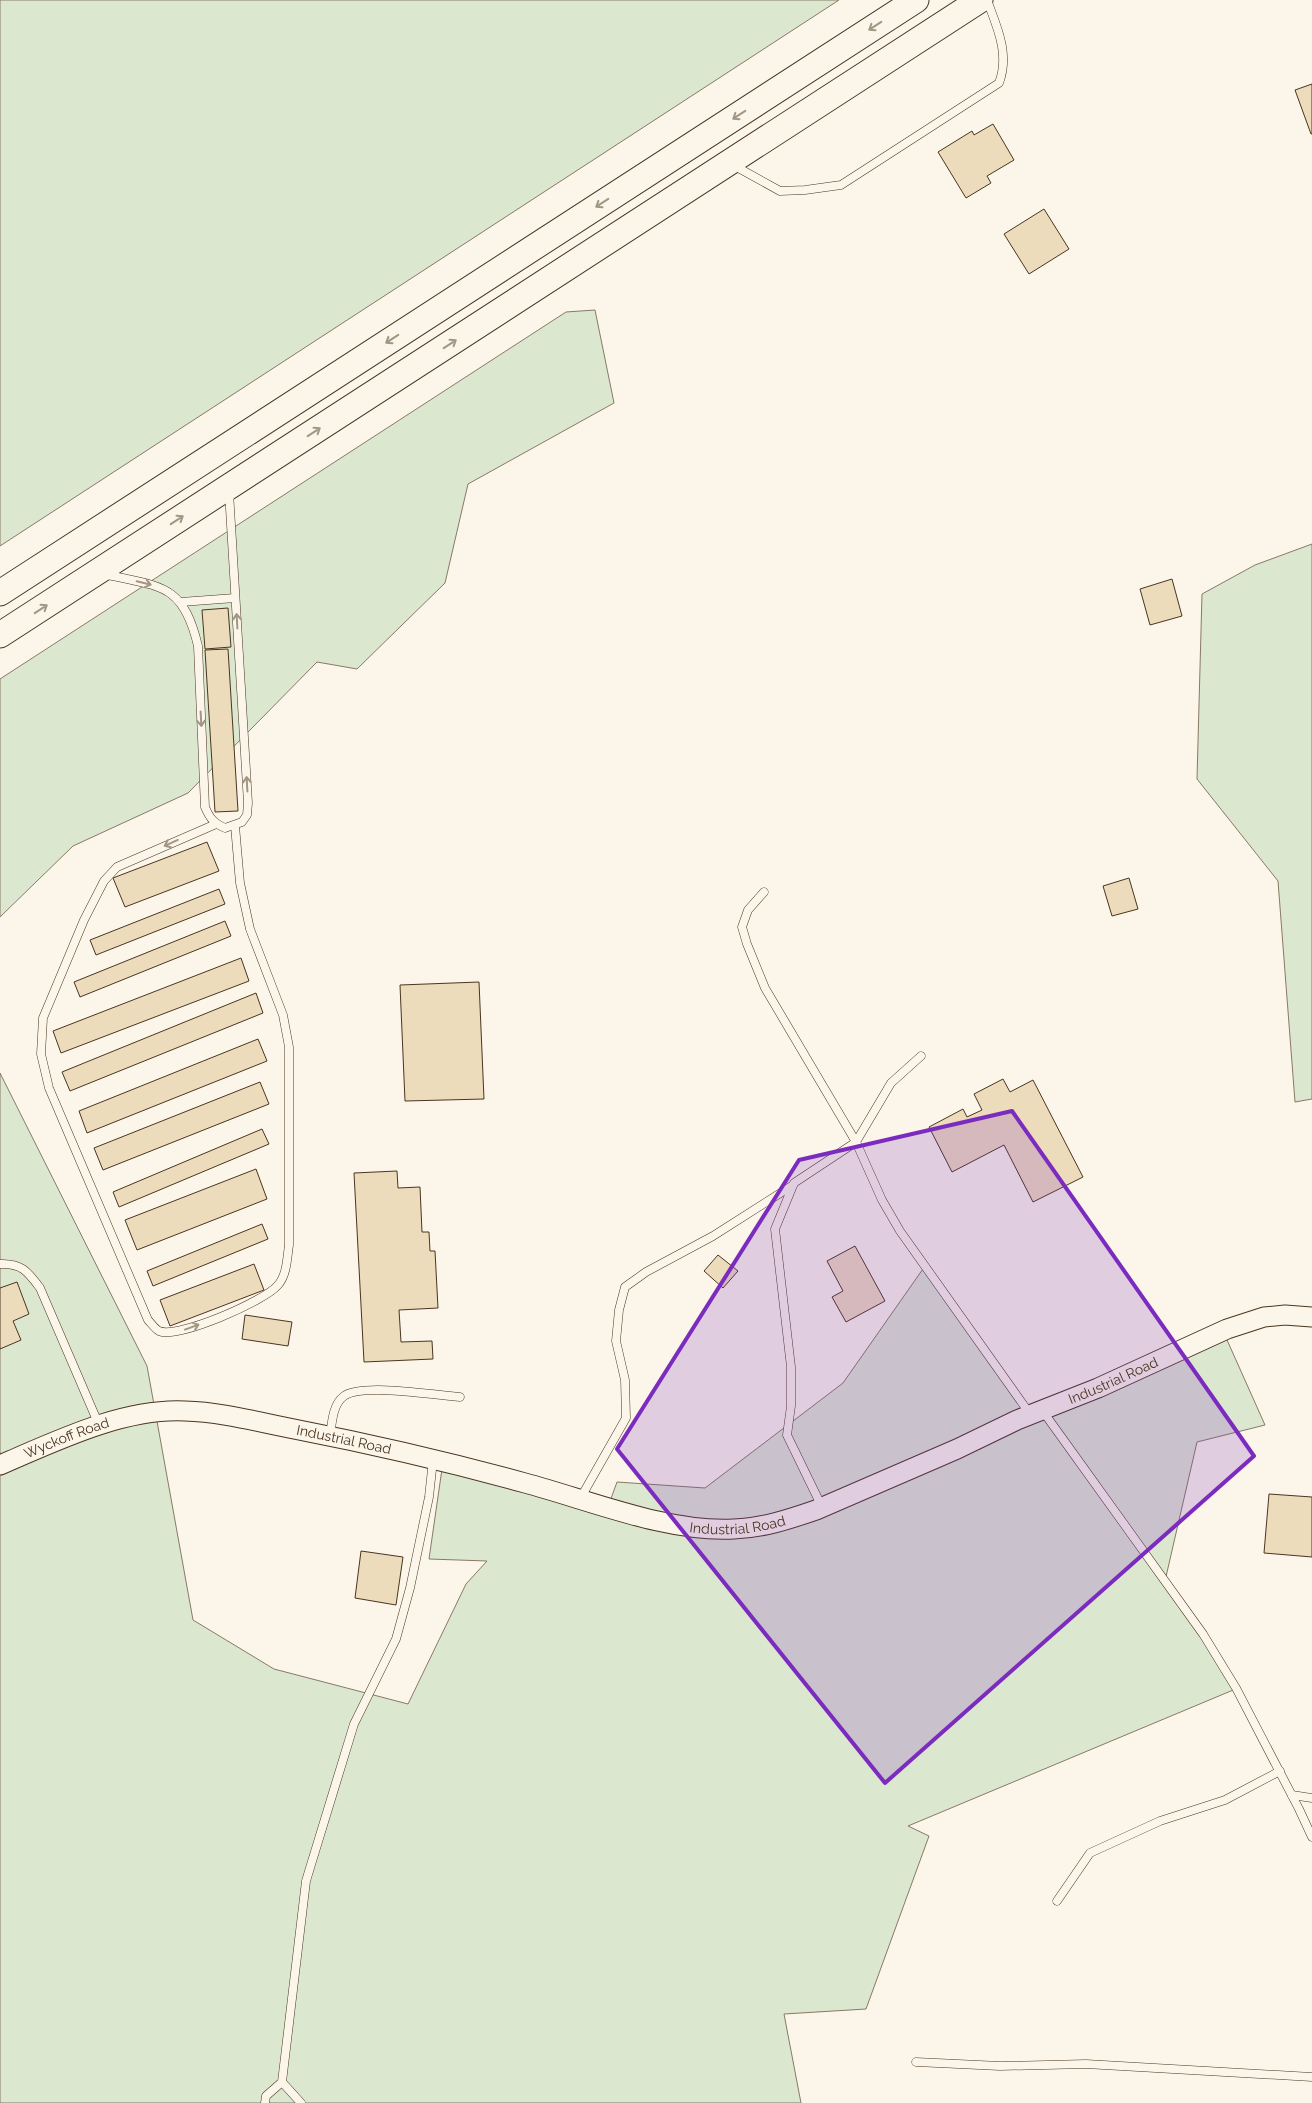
<svg xmlns="http://www.w3.org/2000/svg" width="1312" height="2103" viewBox="0 0 1312 2103" font-family="Raleway,sans-serif">
<style>
.green{fill:#dce7d0;stroke:#887966}
.building{fill:#ecdcbc;stroke:#4a3520}
.lines{fill:none;stroke-linecap:round;stroke-linejoin:round}
.service-casing{stroke:#4a3520;stroke-width:9}
.tertiary-casing{stroke:#4a3520;stroke-width:21}
.trunk-casing{stroke:#4a3520;stroke-width:27}
.service{stroke:#fbf6e9;stroke-width:8}
.tertiary{stroke:#fbf6e9;stroke-width:19}
.trunk{stroke:#fbf6e9;stroke-width:25}
.oneway{stroke:#a29684}
.marked{fill:#7b2cbf;fill-opacity:0.2;stroke:#7b2cbf;stroke-width:4;stroke-linejoin:round}
.labels{text-anchor:middle;dominant-baseline:central;stroke-width:4;stroke-linejoin:round;paint-order:stroke}
.street-label{font-size:14px;fill:#4a3520;stroke:#fbf6e9}
</style>
<rect width="100%" height="100%" fill="#fbf6e9"/>
<!-- green -->
<g class="green">
<path d="M0 0H839L0 546Z"/>
<path d="M595 310 614 403 468 484 445 583 357 669 317 662 188 793 73 846 0 917V679L566 312Z"/>
<path d="M1312 544V1099L1295 1102 1278 881 1197 779 1202 594 1255 565Z"/>
<path d="M0 1073 147 1366 193 1620 274 1669 408 1704 466 1584 487 1561 429 1559 442 1469 605 1515 617 1482 705 1488 843 1383 925 1266 1029 1416 1223 1331 1265 1425 1197 1442 1165 1581 1238 1688 908 1826 929 1836 866 2009 784 2014 801 2103H0Z"/>
</g>
<!-- building -->
<g class="building">
<path d="M1312 84V134H1311L1295 90Z"/>
<path d="M993 124 1014 160 987 176 991 183 966 198 938 152 972 131 974 135Z"/>
<path d="M1044 209 1069 249 1029 274 1004 234Z"/>
<path d="M1172 579 1182 616 1150 625 1140 589Z"/>
<path d="M228 608 231 647 205 649 202 610Z"/>
<path d="M228 649 238 811 215 812 205 650Z"/>
<path d="M207 842 219 871 125 907 113 878Z"/>
<path d="M1129 878 1138 909 1112 916 1103 886Z"/>
<path d="M219 889 225 904 96 955 90 940Z"/>
<path d="M225 921 231 936 80 997 74 982Z"/>
<path d="M241 958 249 981 61 1053 53 1031Z"/>
<path d="M479 982 484 1099 405 1101 400 985Z"/>
<path d="M256 993 263 1013 70 1091 62 1072Z"/>
<path d="M258 1039 267 1061 87 1133 79 1111Z"/>
<path d="M1003 1079 1010 1092 1033 1080 1083 1177 1033 1202 1004 1145 952 1172 929 1127 963 1109 967 1117 982 1110 974 1094Z"/>
<path d="M260 1082 269 1104 103 1170 94 1148Z"/>
<path d="M262 1129 269 1144 119 1207 113 1192Z"/>
<path d="M256 1169 267 1199 137 1250 125 1220Z"/>
<path d="M397 1171 398 1188 420 1187 422 1232H429L430 1251H435L438 1308 399 1310 401 1342 432 1341 433 1359 364 1362 354 1173Z"/>
<path d="M262 1224 268 1239 153 1286 147 1271Z"/>
<path d="M855 1246 885 1301 846 1322 832 1297 843 1291 827 1261Z"/>
<path d="M718 1255 738 1271 723 1288 704 1271Z"/>
<path d="M254 1264 264 1290 170 1326 160 1300Z"/>
<path d="M17 1282 29 1314 13 1321 21 1340 0 1349V1288Z"/>
<path d="M245 1315 292 1322 288 1346 242 1339Z"/>
<path d="M1269 1494 1312 1497V1557L1264 1553Z"/>
<path d="M361 1551 403 1557 396 1605 355 1598Z"/>
</g>
<g class="lines">
<defs>
<g id="service">
<path d="M733 165 780 191 805 190 841 185 999 83C1010 54 997 27 987 0"/>
<path d="M104 574C161 587 183 583 198 646L205 807C210 819 214 823 225 828L242 822 247 815 248 803 229 492"/>
<path d="M181 602 235 598"/>
<path d="M216 824 117 867 104 881 84 920 43 1018 41 1054 49 1088 148 1320C151 1323 155 1329 159 1331 178 1339 265 1301 278 1285 287 1275 287 1258 289 1245V1047L283 1015 250 929 240 883 235 826"/>
<path d="M764 892 748 910 742 927 747 944 765 988 856 1142 794 1183 775 1229 791 1367V1406L787 1435 822 1507"/>
<path d="M921 1056 891 1083 856 1142 882 1200 900 1231 1030 1414"/>
<path d="M0 1264C22 1263 28 1272 40 1288L99 1425"/>
<path d="M1042 1410 1203 1634 1236 1688 1299 1809 1312 1837"/>
<path d="M330 1436C332 1424 332 1405 344 1396 362 1383 435 1395 460 1397"/>
<path d="M580 1499 626 1418 625 1380 616 1341 619 1310 625 1287 646 1272 713 1236 793 1185"/>
<path d="M1292 1795 1312 1798"/>
<path d="M1057 1901 1090 1853 1160 1821 1225 1800 1280 1771"/>
<path d="M916 2062 1000 2066 1086 2064 1312 2077"/>
<path d="M282 2082 301 2103"/>
<path d="M265 2103 266 2096 282 2082 306 1881 354 1724 396 1639 410 1588 429 1497 433 1460"/>
</g>
<g id="tertiary">
<path id="s1" d="M0 1465C56 1441 123 1408 185 1411 222 1412 258 1422 294 1429 371 1444 449 1462 525 1483 589 1500 668 1533 734 1529 763 1528 790 1519 816 1510L957 1449 1017 1420 1098 1388 1227 1329 1264 1317 1285 1315 1312 1317"/>
</g>
<g id="trunk">
<path d="M0 593 916 0"/>
<path d="M0 635 980 0"/>
</g>
</defs>
<!-- service casing -->
<use href="#service" class="service-casing"/>
<!-- tertiary casing -->
<use href="#tertiary" class="tertiary-casing"/>
<!-- trunk casing -->
<use href="#trunk" class="trunk-casing"/>
<!-- service -->
<use href="#service" class="service"/>
<!-- tertiary -->
<use href="#tertiary" class="tertiary"/>
<!-- trunk -->
<use href="#trunk" class="trunk"/>
</g>
<!-- one-way arrows -->
<defs><path id="oneway-shaft" d="M-6 0H5M1.5-3L5.5 0L1.5 3" fill="none" stroke-width="1.6" stroke-linecap="round" stroke-linejoin="round" transform="scale(1.25)"/></defs>
<g class="oneway">
<use href="#oneway-shaft" transform="translate(875 26) rotate(147)"/>
<use href="#oneway-shaft" transform="translate(739 115) rotate(147)"/>
<use href="#oneway-shaft" transform="translate(602 203) rotate(147)"/>
<use href="#oneway-shaft" transform="translate(392 339) rotate(147)"/>
<use href="#oneway-shaft" transform="translate(450 344) rotate(-33)"/>
<use href="#oneway-shaft" transform="translate(314 432) rotate(-33)"/>
<use href="#oneway-shaft" transform="translate(177 520) rotate(-33)"/>
<use href="#oneway-shaft" transform="translate(144 583) rotate(14)"/>
<use href="#oneway-shaft" transform="translate(41 609) rotate(-33)"/>
<use href="#oneway-shaft" transform="translate(237 621) rotate(-93)"/>
<use href="#oneway-shaft" transform="translate(201 719) rotate(87)"/>
<use href="#oneway-shaft" transform="translate(247 784) rotate(-93)"/>
<use href="#oneway-shaft" transform="translate(171 843) rotate(156)"/>
<use href="#oneway-shaft" transform="translate(192 1327) rotate(-20)"/>
</g>
<!-- marked area -->
<path class="marked" d="M1012 1111 1254 1456 885 1783 617 1449 799 1160Z"/>
<g class="labels">
<!-- street labels -->
<g class="street-label">
<text stroke="none"><textPath href="#s1" startOffset="1166">Industrial Road</textPath></text>
<text stroke="none"><textPath href="#s1" startOffset="72">Wyckoff Road</textPath></text>
<text stroke="none"><textPath href="#s1" startOffset="356">Industrial Road</textPath></text>
<text stroke="none"><textPath href="#s1" startOffset="761">Industrial Road</textPath></text>
</g>
</g>
</svg>
